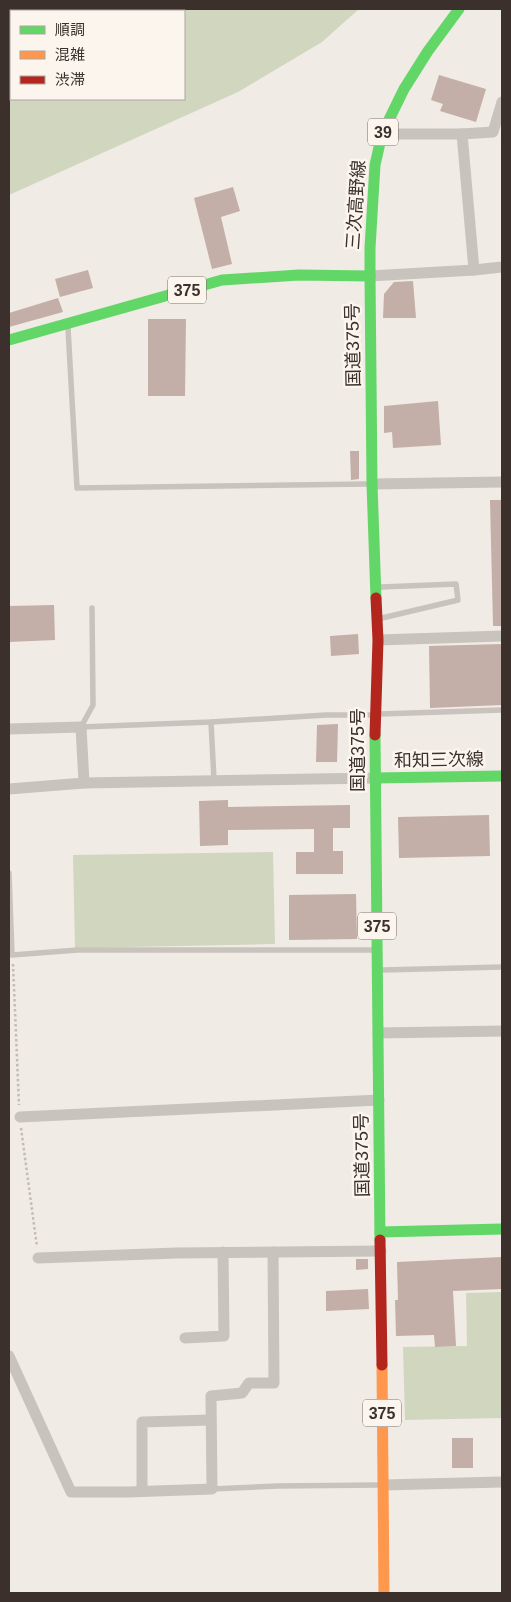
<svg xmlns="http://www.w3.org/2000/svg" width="511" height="1602" viewBox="0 0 511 1602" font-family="Helvetica,'Noto Sans JP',sans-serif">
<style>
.green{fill:#d1d6bf;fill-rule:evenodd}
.building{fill:#c3afa7}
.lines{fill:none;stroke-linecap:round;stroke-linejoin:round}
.path{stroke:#c2bbb6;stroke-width:2.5;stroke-dasharray:2.5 2.5;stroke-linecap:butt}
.lane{stroke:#c9c3be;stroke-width:5.5}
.street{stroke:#c9c3be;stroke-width:11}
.fast{stroke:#63d668;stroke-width:11}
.slow{stroke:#ff974d;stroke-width:11}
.jam{stroke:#b3261e;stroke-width:11}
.labels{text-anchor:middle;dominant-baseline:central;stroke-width:5;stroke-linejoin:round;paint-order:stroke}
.shield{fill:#fbf5ee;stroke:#756b66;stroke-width:1}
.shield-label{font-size:16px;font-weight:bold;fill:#3b302b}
.street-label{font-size:18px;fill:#3b302b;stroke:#fbf5ee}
</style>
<rect width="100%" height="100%" fill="#f0ebe5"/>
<!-- green -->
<g class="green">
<path d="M9 9H359L322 42 238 92 9 195ZM11 11H184V99H11Z"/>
<path d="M273 852 275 944 75 948 73 855Z"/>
<path d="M502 1292V1418L405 1420 403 1347 467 1346 466 1293Z"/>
</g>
<!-- building -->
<g class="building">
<path d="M439 75 486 89 476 122 440 111 443 104 431 100Z"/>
<path d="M233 187 240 211 221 217 232 264 212 269 194 198Z"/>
<path d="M88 270 93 288 60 297 55 279Z"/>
<path d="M413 281 416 318H383L384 294 394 282Z"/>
<path d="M58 298 63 312 9 327V313Z"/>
<path d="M148 319H186L185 396H148Z"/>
<path d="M438 401 441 445 393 448 392 432 384 433V406Z"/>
<path d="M350 451H359V479L351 480Z"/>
<path d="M490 500H502V626H493Z"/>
<path d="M54 605 55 640 9 642V606Z"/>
<path d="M358 634 359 654 331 656 330 636Z"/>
<path d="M502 644V705L430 708 429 646Z"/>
<path d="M338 724 337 762H316L317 725Z"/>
<path d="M228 800V807L350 805V828H333V851H343V874H296V852H314V829L228 830V845L200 846 199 801Z"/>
<path d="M489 815 490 856 399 858 398 817Z"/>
<path d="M356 894 357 939 289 940V895Z"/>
<path d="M502 1257V1289L453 1291 456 1346 435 1347 434 1335 396 1336 395 1300H398L397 1262Z"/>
<path d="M356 1259H368V1269L356 1270Z"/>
<path d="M368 1289 369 1309 326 1311V1291Z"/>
<rect x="452" y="1438" width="21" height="30"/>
</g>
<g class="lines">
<!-- path -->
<g class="path">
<path d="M13 964 19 1105"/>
<path d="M21 1128 37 1247"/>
</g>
<!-- lane -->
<g class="lane">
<path d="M68 328 77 488 368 484"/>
<path d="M381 587 456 584 458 600 382 618"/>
<path d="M380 714 502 710"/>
<path d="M211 722 214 780"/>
<path d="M81 727 211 722 326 715H371"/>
<path d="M81 727 93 705 92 608"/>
<path d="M9 873 12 955 78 950H374"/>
<path d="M382 970 502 967"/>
<path d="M212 1489 278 1486 379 1485"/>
</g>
<!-- street -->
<g class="street">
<path d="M382 134H462L493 132 502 102"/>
<path d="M462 134 474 270"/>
<path d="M370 276 474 270 502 267"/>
<path d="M372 484 502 482"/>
<path d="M378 640 502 636"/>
<path d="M9 729 81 727 84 783"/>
<path d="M9 789 84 783 375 778"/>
<path d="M378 1033 502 1031"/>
<path d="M20 1117 379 1100"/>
<path d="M38 1258 177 1253 381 1251"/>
<path d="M185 1338 224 1336 223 1252"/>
<path d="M9 1356 71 1492H128L212 1489 211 1396 242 1393 249 1383H274L273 1252"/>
<path d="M383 1485 502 1482"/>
<path d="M142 1491V1422L211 1420"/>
</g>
<!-- fast -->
<g class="fast">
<path d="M370 276V248L375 165 382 134 404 89 428 51 459 9"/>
<path d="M9 340 222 280 299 275 370 276 372 484 376 598"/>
<path d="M375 735 380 1240"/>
<path d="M375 778 502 776"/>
<path d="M380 1232 502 1229"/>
</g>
<!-- slow -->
<path class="slow" d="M382 1365 384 1593"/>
<!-- jam -->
<g class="jam">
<path d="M375 735 378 640 376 598"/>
<path d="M380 1240 382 1365"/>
</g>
</g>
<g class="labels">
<!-- shield labels -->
<g class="shield">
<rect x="368" y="118.5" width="30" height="27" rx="4"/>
<rect x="168" y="276.5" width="38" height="27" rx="4"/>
<rect x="358" y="912.5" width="38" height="27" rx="4"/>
<rect x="363" y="1399.5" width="38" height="27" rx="4"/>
</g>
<g class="shield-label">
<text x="383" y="132">39</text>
<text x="187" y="290">375</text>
<text x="377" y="926">375</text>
<text x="382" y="1413">375</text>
</g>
<!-- street labels -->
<g class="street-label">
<text transform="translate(356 205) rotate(-86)">三次高野線</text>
<text transform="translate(353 345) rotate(-91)">国道375号</text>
<text transform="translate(358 750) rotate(-90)">国道375号</text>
<text transform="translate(439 760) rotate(-1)">和知三次線</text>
<text transform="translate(362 1155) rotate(-91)">国道375号</text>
</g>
</g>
<!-- border -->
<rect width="511" height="1602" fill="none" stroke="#3b302b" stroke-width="20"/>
<!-- legend -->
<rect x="10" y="10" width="175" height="90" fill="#fbf5ee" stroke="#aea6a0"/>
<rect x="20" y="26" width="25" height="8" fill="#63d668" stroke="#aea6a0"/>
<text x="55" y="35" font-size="15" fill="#3b302b">順調</text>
<rect x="20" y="51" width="25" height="8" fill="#ff974d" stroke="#aea6a0"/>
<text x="55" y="60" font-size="15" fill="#3b302b">混雑</text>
<rect x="20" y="76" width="25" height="8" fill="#b3261e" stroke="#aea6a0"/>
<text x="55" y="85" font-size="15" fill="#3b302b">渋滞</text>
</svg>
